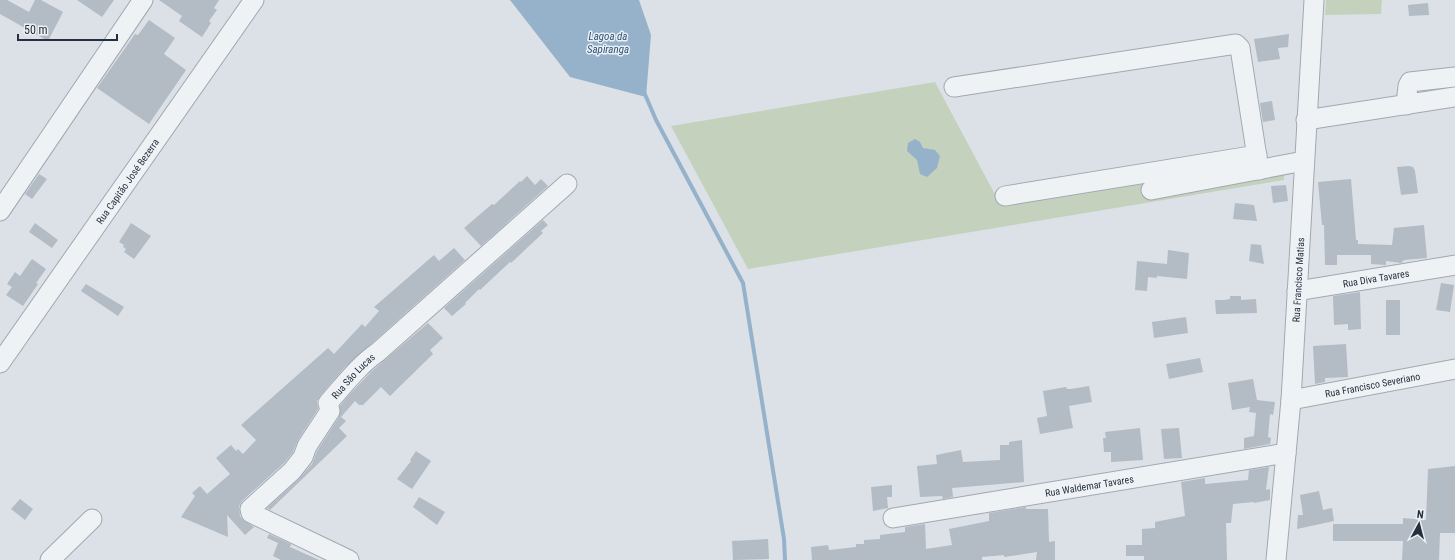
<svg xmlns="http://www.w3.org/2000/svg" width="1455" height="560" viewBox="0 0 1455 560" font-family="'Roboto Condensed',sans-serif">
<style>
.green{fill:#c4d2bd}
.water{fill:#95b2ca}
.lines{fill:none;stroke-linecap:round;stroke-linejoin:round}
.stream{stroke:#95b2ca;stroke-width:4}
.building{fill:#b3bbc4}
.minor-casing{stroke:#a1a8b1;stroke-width:21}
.minor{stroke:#eff2f5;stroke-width:19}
.labels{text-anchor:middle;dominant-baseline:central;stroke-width:3;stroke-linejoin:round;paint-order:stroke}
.street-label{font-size:10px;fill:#25303e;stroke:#ecf0f5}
.water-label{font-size:11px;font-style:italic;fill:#2e5274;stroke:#ecf0f5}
</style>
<rect width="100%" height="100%" fill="#dce1e7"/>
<!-- green -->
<g class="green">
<path d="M1326 0H1382L1381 14 1325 15Z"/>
<path d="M935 82 999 202 1284 156V180L748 269 671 126Z"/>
</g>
<!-- water -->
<g class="water">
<path d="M510 0H639L651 35 646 97 570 77Z"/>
<path d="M915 139 920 142 923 148 935 150 940 156 937 168 927 177 920 174 917 160 907 151 908 143Z"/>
</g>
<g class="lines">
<!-- stream -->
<path class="stream" d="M644 92 656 120 743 283 784 539 785 560"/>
</g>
<!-- building -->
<g class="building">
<path d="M0 0H7L29 12 35 0H41L63 12 48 41 0 14Z"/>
<path d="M77 0H114L102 17Z"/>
<path d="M159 0H219L214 8 217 10 209 21 211 23 202 37 179 21 182 16Z"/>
<path d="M1428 3 1429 15 1409 16 1408 5Z"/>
<path d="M149 20 175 38 164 54 186 70 149 124 97 88 135 34 138 35Z"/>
<path d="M1289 34 1288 47 1278 48 1280 59 1258 62 1254 39Z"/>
<path d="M1272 101 1275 120 1263 122 1260 103Z"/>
<path d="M1409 166 1413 167 1415 171 1418 193 1401 195 1397 167Z"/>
<path d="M39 174 47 179 32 199 25 194Z"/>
<path d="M527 176 535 185 541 179 548 186 481 246 464 228 492 204 494 205 520 181 521 182Z"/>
<path d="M1351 179 1356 240H1358V244L1392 245 1394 228 1424 225 1427 258 1404 260 1401 263 1386 261V265L1371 264V255H1337V265H1325L1324 225H1322L1318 182Z"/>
<path d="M1286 185 1288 201 1273 203 1271 186Z"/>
<path d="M1235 203 1254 205 1257 221 1233 219Z"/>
<path d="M543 220 548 225 541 231 543 233 511 263 510 262 480 290 479 289 465 303 466 304 452 316 444 308Z"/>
<path d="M35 223 58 240 52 248 29 232Z"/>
<path d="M131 223 151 236 134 259 124 252 126 249 123 247 124 245 119 242Z"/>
<path d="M1251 244 1261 245 1264 264 1249 261Z"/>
<path d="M454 248 465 260 344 368 320 396 317 401 318 409 298 440 293 452 284 463 242 501 239 506 240 516 243 520 254 527 245 535 227 515 228 537 181 517 195 496 192 493 200 486 207 494 230 474 216 458 231 445 236 451 238 449 243 454 256 440 241 425 328 348 334 354 362 324 365 327 379 311 374 307 434 255 439 261Z"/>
<path d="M1168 250 1189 253 1187 279 1157 276V278L1148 277 1147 291 1135 290 1137 261 1167 264Z"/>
<path d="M32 259 46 269 36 283 38 284 23 306 6 295 12 287 7 284 15 272 20 276Z"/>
<path d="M1441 283 1454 285 1450 312 1436 310Z"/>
<path d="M86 284 124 307 118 316 81 291Z"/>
<path d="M1360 292 1361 329 1348 330V324L1334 325 1333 296Z"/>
<path d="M1230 296H1241V300L1256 299 1257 313 1216 314 1215 300H1225L1230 299Z"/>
<rect x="1386" y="300" width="14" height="35"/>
<path d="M1186 317 1188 333 1154 338 1152 322Z"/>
<path d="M428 323 443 338 430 350 433 354 390 396 381 387 363 405H359L355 401 341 417 346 421 339 428 347 436 270 510 267 508 299 479 312 464 317 451 339 417 340 406 348 396 372 371Z"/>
<path d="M1346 344 1348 377 1325 378V382L1315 384 1313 346Z"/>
<path d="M1200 358 1203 372 1169 379 1166 364Z"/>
<path d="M1253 379 1257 400 1275 402 1273 415 1270 414 1268 437 1271 438 1270 444 1244 449V438L1254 436 1256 413 1249 412 1250 407 1232 410 1228 383Z"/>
<path d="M1089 386 1092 402 1069 406 1073 428 1040 434 1037 418 1047 416 1043 391 1066 387 1067 389H1071Z"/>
<path d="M1140 428 1143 460 1111 462V452H1104L1103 438H1106L1105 432Z"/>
<path d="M1179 428 1182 458 1164 459 1161 429Z"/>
<path d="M1022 440 1024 482 952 488 953 497 943 499 942 496 920 497 917 466 937 464 936 455 961 450 963 462 1000 460V445H1009V442Z"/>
<path d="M416 451 431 461 412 489 397 479 411 461 410 460Z"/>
<path d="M1455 466V533H1440L1439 560H1402L1403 541H1333V524H1403V518L1426 520 1428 469Z"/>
<path d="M1269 467 1266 490 1270 489V500L1254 503V502L1233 504 1231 523H1226L1227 560H1144V556H1126V545H1142V529L1155 528V522L1185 516 1181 482 1205 478V484L1248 480 1249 470Z"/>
<path d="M892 485V497H887L888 508 873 511 871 487Z"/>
<path d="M1319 491 1323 510 1332 508 1334 521 1297 529 1298 515H1303L1300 495Z"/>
<path d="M419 497 445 512 437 525 413 507Z"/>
<path d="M20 499 33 509 25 520 11 509Z"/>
<path d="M1026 507V509H1048L1049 542 1055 541V560H1036L1037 552 1004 557V555L982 557V560H812L811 547 828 545 829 550 856 547V544H864V540L880 539V535L905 532V527L925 524 926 549 952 545 949 529 989 521V513Z"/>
<path d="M269 534 291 544 290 547 319 560H281L273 556 278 543 267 538Z"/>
<path d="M768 539 769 559 733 560 732 541Z"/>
</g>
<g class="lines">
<defs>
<g id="minor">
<path d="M954 87 1236 44 1240 48 1259 170"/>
<path d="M1406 105 1408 86 1410 82 1455 77"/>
<path d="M1306 120 1455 97"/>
<path d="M1151 190 1304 161"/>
<path d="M1005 196 1257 155"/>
<path d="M0 211 143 0"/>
<path id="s1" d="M1297 291 1455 265"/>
<path id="s2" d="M0 363 254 0"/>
<path id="s3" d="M1291 400 1455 369"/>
<path id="s4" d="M893 518 1286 453"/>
<path d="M50 560 92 519"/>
<path id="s5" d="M349 560 251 513 250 509 292 471 303 457 307 446 330 411 328 403C344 385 359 365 378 352L567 184"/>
<path id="s6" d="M1276 560 1291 400 1314 0"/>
</g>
</defs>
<!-- minor casing -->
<use href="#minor" class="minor-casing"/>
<!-- minor -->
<use href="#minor" class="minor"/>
</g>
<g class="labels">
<!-- street labels -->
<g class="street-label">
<text stroke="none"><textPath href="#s2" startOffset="222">Rua Capitão José Bezerra</textPath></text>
<text stroke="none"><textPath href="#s1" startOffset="80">Rua Diva Tavares</textPath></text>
<text stroke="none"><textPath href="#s6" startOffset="281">Rua Francisco Matias</textPath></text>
<text stroke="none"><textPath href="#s5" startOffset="286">Rua São Lucas</textPath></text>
<text stroke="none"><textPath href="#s3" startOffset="83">Rua Francisco Severiano</textPath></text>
<text stroke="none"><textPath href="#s4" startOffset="199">Rua Waldemar Tavares</textPath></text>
</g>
<!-- water labels -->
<g class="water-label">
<text x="608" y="36">Lagoa da<tspan x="608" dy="13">Sapiranga</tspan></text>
</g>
</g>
<!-- north arrow -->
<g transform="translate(1419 524) rotate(7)" stroke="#ecf0f5" stroke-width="3" paint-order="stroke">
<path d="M0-3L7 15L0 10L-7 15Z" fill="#25303e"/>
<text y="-6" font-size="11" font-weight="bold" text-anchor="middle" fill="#25303e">N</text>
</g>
<!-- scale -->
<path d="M18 34v6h99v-6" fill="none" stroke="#25303e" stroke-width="2"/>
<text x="24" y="34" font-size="12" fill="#25303e" stroke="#ecf0f5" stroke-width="3" paint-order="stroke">50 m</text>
</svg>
